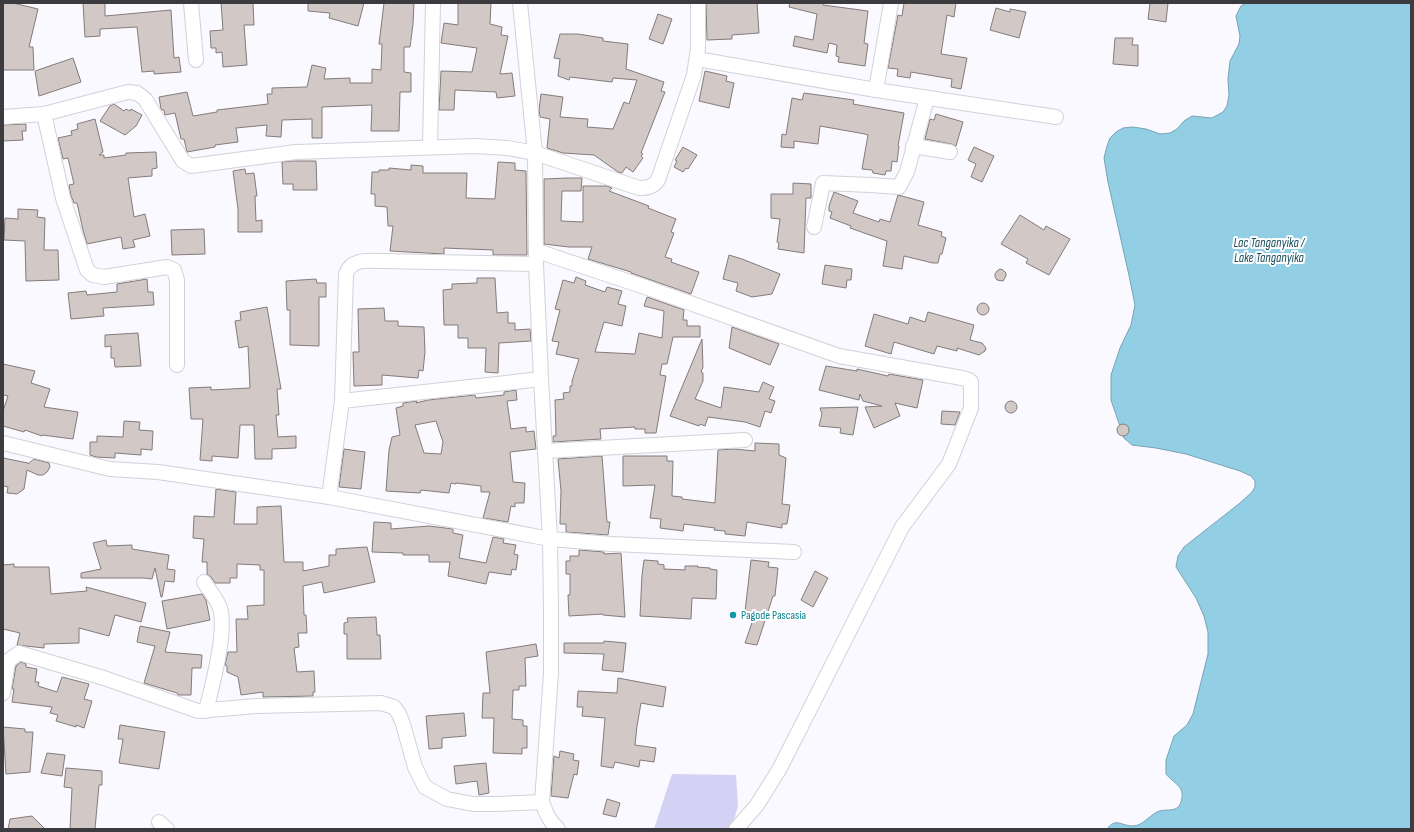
<svg xmlns="http://www.w3.org/2000/svg" width="1414" height="832" viewBox="0 0 1414 832" font-family="'Sofia Sans Condensed',sans-serif">
<style>
.green{fill:#d3d2f4}
.water{fill:#92cfe5;stroke:#78a3b4}
.building{fill:#d2c8c6;stroke:#847b7a;fill-rule:evenodd}
.lines{fill:none;stroke-linecap:round;stroke-linejoin:round}
.minor-casing{stroke:#d1d1d9;stroke-width:16}
.minor{stroke:#fff;stroke-width:14}
.culture-dot{fill:#0f9aa8;stroke:#fff;stroke-width:1.5}
.labels{text-anchor:middle;dominant-baseline:central;stroke-width:4;stroke-linejoin:round;paint-order:stroke}
.culture-label{font-size:12px;fill:#0d838f;stroke:#fff;text-anchor:start}
.water-label{font-size:13px;font-style:italic;fill:#194c5c;stroke:#fff}
</style>
<rect width="100%" height="100%" fill="#faf9ff"/>
<!-- green -->
<path class="green" d="M672 774 736 775 738 806 732 827 730 829H654Z"/>
<!-- water -->
<path class="water" d="M1246 3H1411V829H1107C1116 817 1121 826 1133 826 1142 826 1149 816 1157 812 1163 809 1170 811 1175 809 1178 808 1180 805 1181 802 1186 786 1174 784 1166 774V760L1174 736 1187 725 1193 714 1208 654V632L1204 616 1196 598 1176 567 1178 556 1184 547 1240 503 1252 492 1255 487V481L1251 476 1240 471 1186 454 1156 448 1132 445 1124 438 1111 400V375L1120 348 1131 325 1135 305 1130 280 1108 182 1104 158 1107 146 1110 138 1116 132 1123 128 1133 127 1146 129 1160 134 1170 133 1177 129 1184 121 1192 116 1212 118 1223 112 1227 106 1229 95 1228 79 1230 61 1239 44 1240 36 1236 16 1241 6Z"/>
<!-- building -->
<g class="building">
<path d="M3 3H13L38 9 29 47H33L34 70H3Z"/>
<path d="M83 3H105V16L171 10 174 58 179 57 181 72 154 74V71L142 72 137 27 100 29V36L85 37Z"/>
<path d="M221 3H253L254 25H244L247 65 223 67 222 52 216 53V48H211L210 31 223 30Z"/>
<path d="M308 3H364L358 26 329 18 330 13 308 11Z"/>
<path d="M384 3H414L413 24 410 47H404V72L411 73V92H400L399 131H371L372 105 322 107V138H312V119L282 120 281 137 266 136 267 125 236 128 238 142 215 145V147L187 152 184 139H181L175 113 165 115 164 110H162L161 109 159 97 187 92 193 116 217 112V110L268 104 267 94H272V88L307 87 312 65 326 68 324 79 350 78V83H372V69L381 70 382 44H379Z"/>
<path d="M458 3H491L490 24 502 27 501 35 508 36 500 74 512 73 515 96 497 98 496 92 455 90 454 110H439L441 71 472 72 477 48 441 43 444 23 458 25Z"/>
<path d="M706 3H757L759 33 732 35V39L707 40Z"/>
<path d="M790 3H823V5L868 11 864 43 868 44 865 66 838 62 839 57 836 56 837 45 829 43 827 53 793 46 795 36 813 40 817 14 789 7Z"/>
<path d="M904 3H956L954 17 947 15 941 54 967 58 961 89 951 87 952 79 911 72 910 78 897 76 898 69 888 68 898 15 902 16Z"/>
<path d="M1150 3H1168L1166 22 1148 19Z"/>
<path d="M996 8 1010 12V9L1026 12 1019 38 990 30Z"/>
<path d="M658 14 672 19 663 44 649 39Z"/>
<path d="M560 34H578L603 38V41L628 44 626 69 664 82 661 91 665 92 641 153 643 154 641 156 643 158 633 172 626 167 622 173 618 172 594 155 563 153 547 148 550 119 540 117 539 110 541 94 563 97 560 117 588 119 587 127 613 129 624 102 629 104 637 80 613 78 612 82 570 77 569 80 558 76 560 59 554 58Z"/>
<path d="M1115 38H1133L1132 45H1138V66L1113 64Z"/>
<path d="M73 58 81 82 39 96 35 71Z"/>
<path d="M705 71 727 76 726 81 734 83 729 108 699 101Z"/>
<path d="M804 93 854 100 853 104 904 113 898 146H899L897 162 892 161 891 171H886L885 175 873 173 872 170 862 169 868 135 865 134 820 126 818 144 794 141V148L781 147 782 134 786 135 792 98 802 100Z"/>
<path d="M114 104 124 111 126 109 130 111 131 109 142 115 136 126 125 135 100 121 110 106Z"/>
<path d="M936 114 963 122 956 146 951 144 925 139 930 119 934 120Z"/>
<path d="M95 119 103 152 99 155H104V158L126 155V153L156 152 157 168 152 169V176L128 178 134 217 145 214 150 236 133 240 135 247 123 249 121 237 87 244 83 230 77 203H74L71 196 69 185 74 184 68 158 63 159 58 138 72 135 71 131 78 129 77 124Z"/>
<path d="M26 124V131H22L23 140 3 141V125Z"/>
<path d="M683 147 697 155 688 169 686 168 683 172 674 167 677 161 675 160Z"/>
<path d="M974 147 994 156 982 182 971 177 976 164 968 160Z"/>
<path d="M292 161H316L317 190H293V184H283L282 162Z"/>
<path d="M498 162 515 163V170L526 171 527 255H493V250L444 248V254L390 251 393 226H388L387 207 375 206V194H371L372 172H379V170H389V168L411 170V165L423 166V173H467L466 198 495 199Z"/>
<path d="M245 169 246 174 254 173 257 196H255L256 221 262 220V232H238V209L233 171Z"/>
<path d="M568 178H582L581 191H562L561 221 583 222V186H607L612 188 609 191 649 206 648 208 676 219 671 232 674 233 665 257 672 259 671 262 699 272 691 294 631 273V272L588 259 592 247H569L544 244V179Z"/>
<path d="M793 183 811 184V198H806L804 253 778 249 779 243 777 242 780 219 771 218V194H793Z"/>
<path d="M834 192 858 201 853 213 879 222 880 219 890 222 898 195 924 202 918 225 942 232 941 236 946 238 942 254H940L938 263H933L904 256 902 269 883 266 887 241 850 228 851 226 830 218 832 212 829 211V206Z"/>
<path d="M18 209 38 210 37 217 45 218 44 250H58L59 280 26 281 25 241 4 240 5 218 18 219Z"/>
<path d="M1020 215 1044 230 1046 226 1070 239 1049 275 1026 263 1028 259 1001 244Z"/>
<path d="M204 229 205 254 172 255 171 230Z"/>
<path d="M729 255 742 259 780 274 772 294 752 297 736 291 738 283 723 279Z"/>
<path d="M825 265 852 269 851 280H847L846 288 822 284Z"/>
<path d="M1000 269 1003 270 1006 273V276L1003 281 997 280 995 277V274L997 271Z"/>
<path d="M576 277 586 281 585 285 605 292 607 287 622 291 618 304 626 306 622 326 604 322 595 352 635 354 639 333 662 338 664 311 644 306 647 297 684 310 683 320H687V326H700V337H673L667 364H662L660 375 666 376 656 433H645V429H635V427L600 429 601 439 553 442V436H556L555 400 564 399 563 393 570 392V386H572V381L579 359 556 354 559 342 552 341 560 310 555 309 563 280 574 283Z"/>
<path d="M477 278H495L497 313 508 312V323H515V330L530 329 531 341 499 343 498 373 485 372 486 348H468V338H458V325H444L443 290 452 289V284L477 283Z"/>
<path d="M147 279 148 292H153L154 305 103 308 104 316 71 319 68 293 86 291 87 295 117 292V284Z"/>
<path d="M316 279 317 283H326V297H319V346L290 345V310H287L286 281Z"/>
<circle cx="983" cy="309" r="6"/>
<path d="M267 307 281 389H277L279 415H276L278 437 296 436V448L272 449V459H255L254 425H240L238 458 212 456V461L200 460 203 419H191L189 388 211 387V390L250 388 248 346 239 348 235 321 241 320 240 312Z"/>
<path d="M384 308 385 321H398V326L424 327 425 352 423 371 419 370 418 378 382 375V385L354 386 353 352H359L358 309Z"/>
<path d="M928 312 974 325 970 340 982 343 986 348 985 351 979 355 957 348V351L937 346 934 354 894 342 891 354 865 346 874 314 908 324 910 317 925 322Z"/>
<path d="M732 327 779 344 770 365 729 348Z"/>
<path d="M138 333 141 366 115 367 114 358H111V346L105 347V335Z"/>
<path d="M702 339 703 367 701 372 703 373V381L695 399 721 408 724 387 759 392 763 382 774 387 769 399 775 401 771 413 765 411 760 427 745 422 708 417 705 426 700 424 699 426 670 416Z"/>
<path d="M3 364 35 371 31 383 50 389 44 407 78 412 73 439 42 435V436L25 430 24 432 3 426V411L8 396 3 395Z"/>
<path d="M826 366 857 371V369L888 376 889 374 923 380 917 408 895 403 900 416 874 428 865 407 882 406 863 401 860 394 859 400 819 390Z"/>
<path d="M516 390 517 400 507 401 511 429 526 427V432L534 431 536 449 510 452 513 482 525 483 524 503H515V507L511 506 508 522 483 518 490 492H481V486L456 483V484L451 483 449 493 421 490 420 493 386 491 389 450 392 437 400 435 396 408 403 406V403L417 401 416 403 428 400 475 395 476 398 504 395V392ZM436 421 443 442 441 454 424 453 415 425Z"/>
<circle cx="1011" cy="407" r="6"/>
<path d="M858 407 853 435 840 433 841 428 819 426 822 414 820 408Z"/>
<path d="M942 411 960 412 955 425 941 424Z"/>
<path d="M124 421 140 422 139 430 153 431 152 450 141 449V455L115 453V458L96 457 90 455V442H97V436L123 437Z"/>
<circle cx="1123" cy="430" r="6"/>
<path d="M755 443 779 444V455L786 458 782 504 790 505 787 524H782V528L747 522 745 536 725 534V531L714 530 715 528 684 524 683 531 660 528 661 519 650 518 655 485 623 486V456H667V461H673L672 496 682 497V499L715 503 718 450 734 449 755 451Z"/>
<path d="M344 449 365 452 361 489 339 487Z"/>
<path d="M602 456 607 522H610L608 535 566 532V524H560L561 491 558 459Z"/>
<path d="M3 458 28 463V464L34 459 49 463 50 467 47 472 43 475H38L27 470 24 489 17 494 7 493 8 487 3 486Z"/>
<path d="M216 489 236 492 234 524H257V507L281 506 284 562H303V571L329 566V555H336V549L367 547 375 582 324 593 322 582 303 586 304 615H306L307 633H298L299 647 294 648 297 672 314 671 315 692H313V696L263 697V692L241 695 238 677 227 672V666L225 665 228 652H237L236 619H248L247 606 264 605V570H260V565L237 564V578H230V583H215L211 577 207 574V562H202L204 539 193 538 194 516 214 517Z"/>
<path d="M374 522 391 523V529L429 526 453 529V533L463 535 459 558 486 563 493 537 504 539 503 543 516 545 514 554 518 555 516 570 512 569 511 575 489 572 486 584 448 576 450 562H429V555H403V553L372 552Z"/>
<path d="M106 540 107 546 132 545V549L169 555 167 569 175 570 174 582 165 581 162 597H161L155 568 152 579 144 578H81V573L101 569 93 543Z"/>
<path d="M579 550 604 552V554L621 553 625 617 603 615V614L569 616 568 595H570V574H566V561H570V556H579Z"/>
<path d="M644 560 658 561V564L664 565V569L685 570V566H698L697 567 710 568V569L717 570 716 599 692 598 691 619 640 616 642 575Z"/>
<path d="M751 560 769 562 768 567 778 568 775 596H773L757 645 745 643 755 614 745 611Z"/>
<path d="M14 564V567H49L51 594 87 591 86 587 146 603 141 622 115 615 109 636 79 628V643L44 644V648L17 645 20 633 3 629V565Z"/>
<path d="M815 571 828 578 813 607 801 600Z"/>
<path d="M202 594 206 600 210 620 167 629 162 601Z"/>
<path d="M376 617 377 635H380L381 659H347V634H344V623L348 622 347 618Z"/>
<path d="M140 626 170 632 165 652 202 655 201 668H192L191 695H178L177 693 144 683 155 646 137 642Z"/>
<path d="M604 641 626 643 623 672 602 670 604 654 564 653V643H604Z"/>
<path d="M536 644 538 656 525 658 526 686H519V690H513L512 719 523 720V726H527V748H522V754L493 753 494 718H482L483 693H490L486 652Z"/>
<path d="M21 662 26 664V667L37 669 35 682H39L38 686 57 692 62 677 89 684 84 699 92 701 84 728 76 725V727L56 721 58 715 50 713 52 707 12 702 14 689H12L16 666Z"/>
<path d="M618 678 666 687 663 707 641 703 637 726 635 745 656 748 654 762 640 760 639 767 615 762 613 768 601 766 605 718 582 716 583 707H577L578 691 617 693Z"/>
<path d="M464 713 466 736 442 738V748L429 749 426 716Z"/>
<path d="M120 725 165 732 159 769 119 763 123 739H118Z"/>
<path d="M3 727 25 729V732H33L30 772 6 774Z"/>
<path d="M560 751 574 754 573 760 579 761 577 775 574 774 568 798 551 796 554 756 559 758Z"/>
<path d="M47 753 65 755 62 776 41 773Z"/>
<path d="M486 763 489 793 479 795 477 781 456 784 454 766Z"/>
<path d="M66 768 102 771V785H99L95 829H70L72 788 64 787Z"/>
<path d="M607 799 620 803 616 817 603 814Z"/>
<path d="M32 816 45 829H8L10 819Z"/>
</g>
<g class="lines">
<defs>
<g id="minor">
<path d="M191 3 196 60"/>
<path d="M520 3 535 153 536 264 541 379 550 539 551 611V673L542 802C546 813 549 821 558 829"/>
<path d="M697 59 876 90 1056 117"/>
<path d="M876 90 891 3"/>
<path d="M44 114 63 198 87 270 93 275 104 277 167 267 174 270 177 280V365"/>
<path d="M3 117 44 114 128 92 137 93 145 99 183 161 191 166 296 152 475 146 508 148 535 153 639 188C647 188 653 187 658 180L694 75 698 48V3"/>
<path d="M913 146 950 152"/>
<path d="M430 147 433 3"/>
<path d="M814 227 823 183 871 185 899 187 907 172 927 98"/>
<path d="M537 251 645 287 839 356 962 378 969 380 971 382V408L949 464 902 527 780 768 757 805 736 829"/>
<path d="M342 401 346 274C351 258 369 261 383 261L536 264"/>
<path d="M3 443 110 469 158 472 329 497 550 539 612 544 794 552"/>
<path d="M545 451 745 440"/>
<path d="M329 497 342 401 541 379"/>
<path d="M204 582C209 590 217 599 220 608 227 632 212 686 206 711"/>
<path d="M3 693 8 661 19 653 104 678 198 711 256 706 381 703 394 707 399 714 403 724 415 767 425 787 447 799 473 804H496L542 802"/>
<path d="M159 822 167 829"/>
</g>
</defs>
<!-- minor casing -->
<use href="#minor" class="minor-casing"/>
<!-- minor -->
<use href="#minor" class="minor"/>
</g>
<!-- markers -->
<circle class="culture-dot" cx="733" cy="615" r="4"/>
<g class="labels">
<!-- culture labels -->
<g class="culture-label">
<text x="741" y="615">Pagode Pascasia</text>
</g>
<!-- water labels -->
<g class="water-label">
<text x="1269" y="243">Lac Tanganyika /<tspan x="1269" dy="15">Lake Tanganyika</tspan></text>
</g>
</g>
<!-- border -->
<rect width="1414" height="832" fill="none" stroke="#3c3c40" stroke-width="8"/>
</svg>
